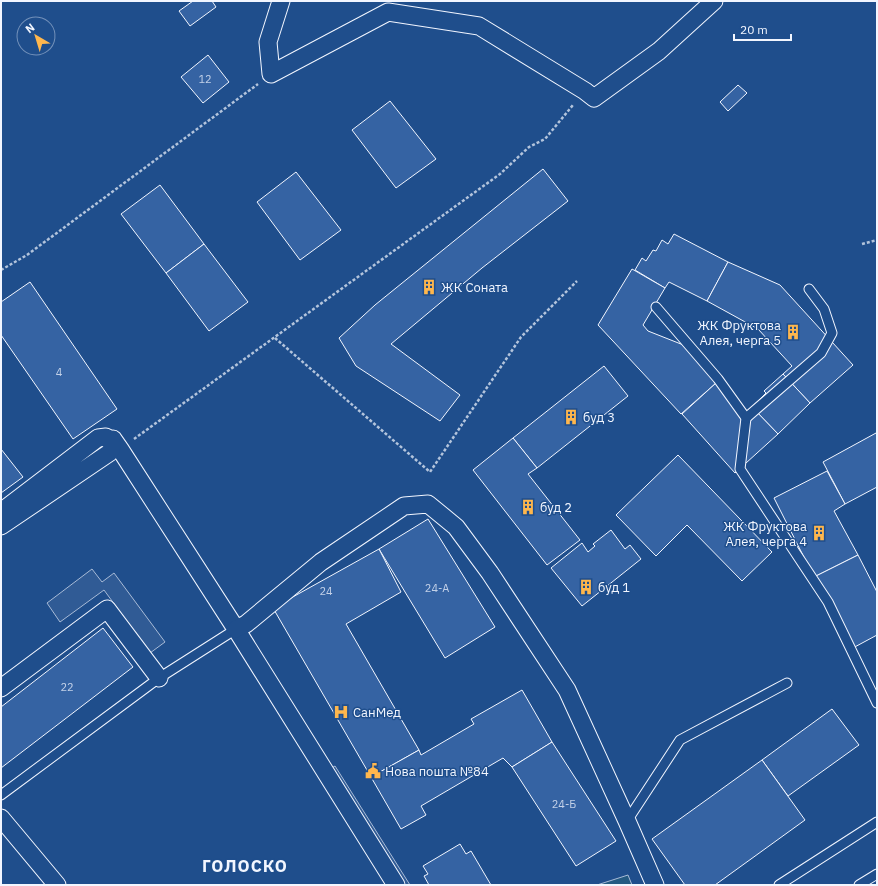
<svg xmlns="http://www.w3.org/2000/svg" width="878" height="886" viewBox="0 0 878 886" font-family="'IBM Plex Sans',sans-serif">
<style>
.green{fill:#245a82;stroke:#a8bbd7}
.parking{fill:#305b95;stroke:#a8bbd7}
.building{fill:#3563a3;stroke:#f2f6ff}
.lines{fill:none;stroke-linecap:round;stroke-linejoin:round}
.lane-casing{stroke:#f2f6ff;stroke-width:11}
.street-casing{stroke:#f2f6ff;stroke-width:19}
.path{stroke:#b3c4dc;stroke-width:2.5;stroke-dasharray:3 2;stroke-linecap:butt}
.lane{stroke:#1f4e8c;stroke-width:9}
.street{stroke:#1f4e8c;stroke-width:17}
.labels{text-anchor:middle;dominant-baseline:central;stroke-width:3;stroke-linejoin:round;paint-order:stroke}
.number-label{font-size:11px;fill:#c3d1e8}
.poi-label{font-size:13px;fill:#f2f6ff;stroke:#1f4e8c;text-anchor:start}
.district-label{font-size:17px;font-weight:bold;letter-spacing:1px;fill:#f2f6ff;stroke:#1f4e8c}
</style>
<rect width="100%" height="100%" fill="#1f4e8c"/>
<!-- green -->
<path class="green" d="M628 875 632 885H597Z"/>
<!-- parking -->
<g class="parking">
<path d="M92 569 102 582 114 573 165 642 150 653 104 590 60 622 47 603Z"/>
<path d="M335 766 410 885H402L330 769Z"/>
</g>
<!-- building -->
<g class="building">
<path d="M193 1H212L216 7 190 26 179 11Z"/>
<path d="M208 55 229 82 203 103 181 77Z"/>
<path d="M738 85 747 93 728 111 720 102Z"/>
<path d="M390 101 436 159 396 188 352 130Z"/>
<path d="M543 169 568 201 482 268 391 344 460 395 440 421 356 366 339 338 375 305Z"/>
<path d="M296 172 341 230 300 260 257 202Z"/>
<path d="M160 185 204 244 166 273 121 214Z"/>
<path d="M674 234 728 262 707 301 669 282 665 288 635 270 642 258 646 261 653 250 656 251 662 240 668 244Z"/>
<path d="M204 244 248 302 209 331 166 273Z"/>
<path d="M728 262 780 285 853 365 810 403 783 374 792 366 758 329 707 301Z"/>
<path d="M632 269 665 288 643 325 648 331 686 346 716 383 681 414 598 325Z"/>
<path d="M30 282 117 409 73 439 1 335V302Z"/>
<path d="M604 366 628 396 537 468 513 438Z"/>
<path d="M783 374 810 403 778 434 752 407 766 393 764 391Z"/>
<path d="M716 383 743 414 752 407 778 434 735 473 682 414Z"/>
<path d="M876 433 877 435V487L845 504 823 462Z"/>
<path d="M513 438 537 468 528 474 580 540 547 565 473 470Z"/>
<path d="M1 449 23 477 1 493Z"/>
<path d="M678 455 772 552 742 581 687 525 656 556 616 515Z"/>
<path d="M827 471 845 504 834 511 858 555 814 577 774 498Z"/>
<path d="M428 519 495 627 445 658 379 549Z"/>
<path d="M611 530 625 549 630 545 641 559 582 606 551 568 582 543 588 552 595 546 593 544Z"/>
<path d="M379 549 401 592 346 624 419 750 371 777 273 608Z"/>
<path d="M858 555 877 592V635L851 649 814 577Z"/>
<path d="M103 628 133 667 1 768V707Z"/>
<path d="M522 690 552 742 512 767 503 758 421 806 426 815 401 829 371 777 419 750 421 755 474 724 471 719Z"/>
<path d="M832 709 859 745 788 796 762 760Z"/>
<path d="M552 742 616 841 576 866 512 767Z"/>
<path d="M762 760 805 820 715 885H685L652 839Z"/>
<path d="M460 844 466 854 471 851 491 885H429L424 876 428 874 423 866Z"/>
</g>
<g class="lines">
<defs>
<g id="lane">
<path d="M656 307 718 379 746 418 740 469 828 602 877 703"/>
<path d="M746 418 821 353 832 333 824 309 809 289"/>
<path d="M1 795 159 678 236 629"/>
<path d="M627 821 680 740 787 683"/>
<path d="M779 885 877 822"/>
<path d="M859 885 877 874"/>
</g>
<g id="street">
<path d="M281 1 268 42 271 74 388 12 479 26 585 91 594 98 659 51 714 1"/>
<path d="M111 441 113 439 120 449 236 629 396 885"/>
<path d="M1 512 98 438 106 437C113 442 114 446 109 453L1 526"/>
<path d="M236 629 246 624 321 562 404 506 428 504 456 527 490 573 567 690 627 821 655 885"/>
<path d="M1 688 107 609 159 678"/>
<path d="M1 818 57 885"/>
</g>
</defs>
<!-- lane casing -->
<use href="#lane" class="lane-casing"/>
<!-- street casing -->
<use href="#street" class="street-casing"/>
<!-- path -->
<g class="path">
<path d="M862 244 877 240"/>
<path d="M1 270 27 255 258 84"/>
<path d="M275 338 430 472 521 337 577 281"/>
<path d="M134 439 500 174 529 147 545 139 573 105"/>
</g>
<!-- lane -->
<use href="#lane" class="lane"/>
<!-- street -->
<use href="#street" class="street"/>
</g>
<!-- icons -->
<defs>
<symbol id="building-bare" viewBox="-9 -9 18 18"><path d="M-4-6H4V6H1V3H-1V6H-4ZM-2.5-4.3h1.7v1.8h-1.7ZM.8-4.3h1.7v1.8H.8ZM-2.5-1h1.7V.8h-1.7ZM.8-1h1.7V.8H.8Z" fill="#ffb74d" stroke="#1f4e8c" stroke-width="2.5" paint-order="stroke"/></symbol>
<symbol id="hospital-bare" viewBox="-9 -9 18 18"><path d="M-5-5h3v3.5h4V-5h3V5h-3V1.5h-4V5h-3Z" fill="#ffb74d" stroke="#1f4e8c" stroke-width="2.5" paint-order="stroke"/></symbol>
<symbol id="civic-bare" viewBox="-9 -9 18 18"><path d="M-.6-6.5H3V-4.5H.6V-3L4-1V1h2V6H-6V1h2V-1L-.6-3ZM-1.2 2.5V6h2.4V2.5Z" fill="#ffb74d" stroke="#1f4e8c" stroke-width="2.5" paint-order="stroke"/></symbol>
</defs>
<g fill-rule="evenodd">
<use href="#building-bare" x="418" y="276" width="22" height="22"/>
<use href="#building-bare" x="782" y="321" width="22" height="22"/>
<use href="#building-bare" x="560" y="406" width="22" height="22"/>
<use href="#building-bare" x="517" y="496" width="22" height="22"/>
<use href="#building-bare" x="808" y="522" width="22" height="22"/>
<use href="#building-bare" x="575" y="576" width="22" height="22"/>
<use href="#hospital-bare" x="330" y="701" width="22" height="22"/>
<use href="#civic-bare" x="362" y="760" width="22" height="22"/>
</g>
<g class="labels">
<!-- number labels -->
<g class="number-label">
<text x="205" y="79">12</text>
<text x="59" y="372">4</text>
<text x="437" y="588">24-А</text>
<text x="326" y="591">24</text>
<text x="67" y="687">22</text>
<text x="564" y="804">24-Б</text>
</g>
<!-- poi labels -->
<g class="poi-label">
<text x="441" y="287">ЖК Соната</text>
<text x="781" y="325" text-anchor="end">ЖК Фруктова<tspan x="781" dy="15">Алея, черга 5</tspan></text>
<text x="583" y="417">буд 3</text>
<text x="540" y="507">буд 2</text>
<text x="807" y="526" text-anchor="end">ЖК Фруктова<tspan x="807" dy="15">Алея, черга 4</tspan></text>
<text x="598" y="587">буд 1</text>
<text x="353" y="712">СанМед</text>
<text x="385" y="771">Нова пошта №84</text>
</g>
<!-- district labels -->
<g class="district-label">
<text x="245" y="866">ГОЛОСКО</text>
</g>
</g>
<!-- border -->
<rect width="878" height="886" fill="none" stroke="#f2f6ff" stroke-width="4"/>
<!-- north arrow -->
<g transform="translate(36 36) rotate(322)"><circle r="19" fill="#1f4e8c" stroke="#7391ba"/>
<path d="M0-3L7 15L0 10L-7 15Z" fill="#ffb74d"/>
<text y="-6" font-size="11" font-weight="bold" text-anchor="middle" fill="#f2f6ff">N</text>
</g>
<!-- scale -->
<path d="M734 34v6h57v-6" fill="none" stroke="#f2f6ff" stroke-width="2"/>
<text x="740" y="34" font-size="12" fill="#f2f6ff" stroke="#1f4e8c" stroke-width="3" paint-order="stroke">20 m</text>
</svg>
